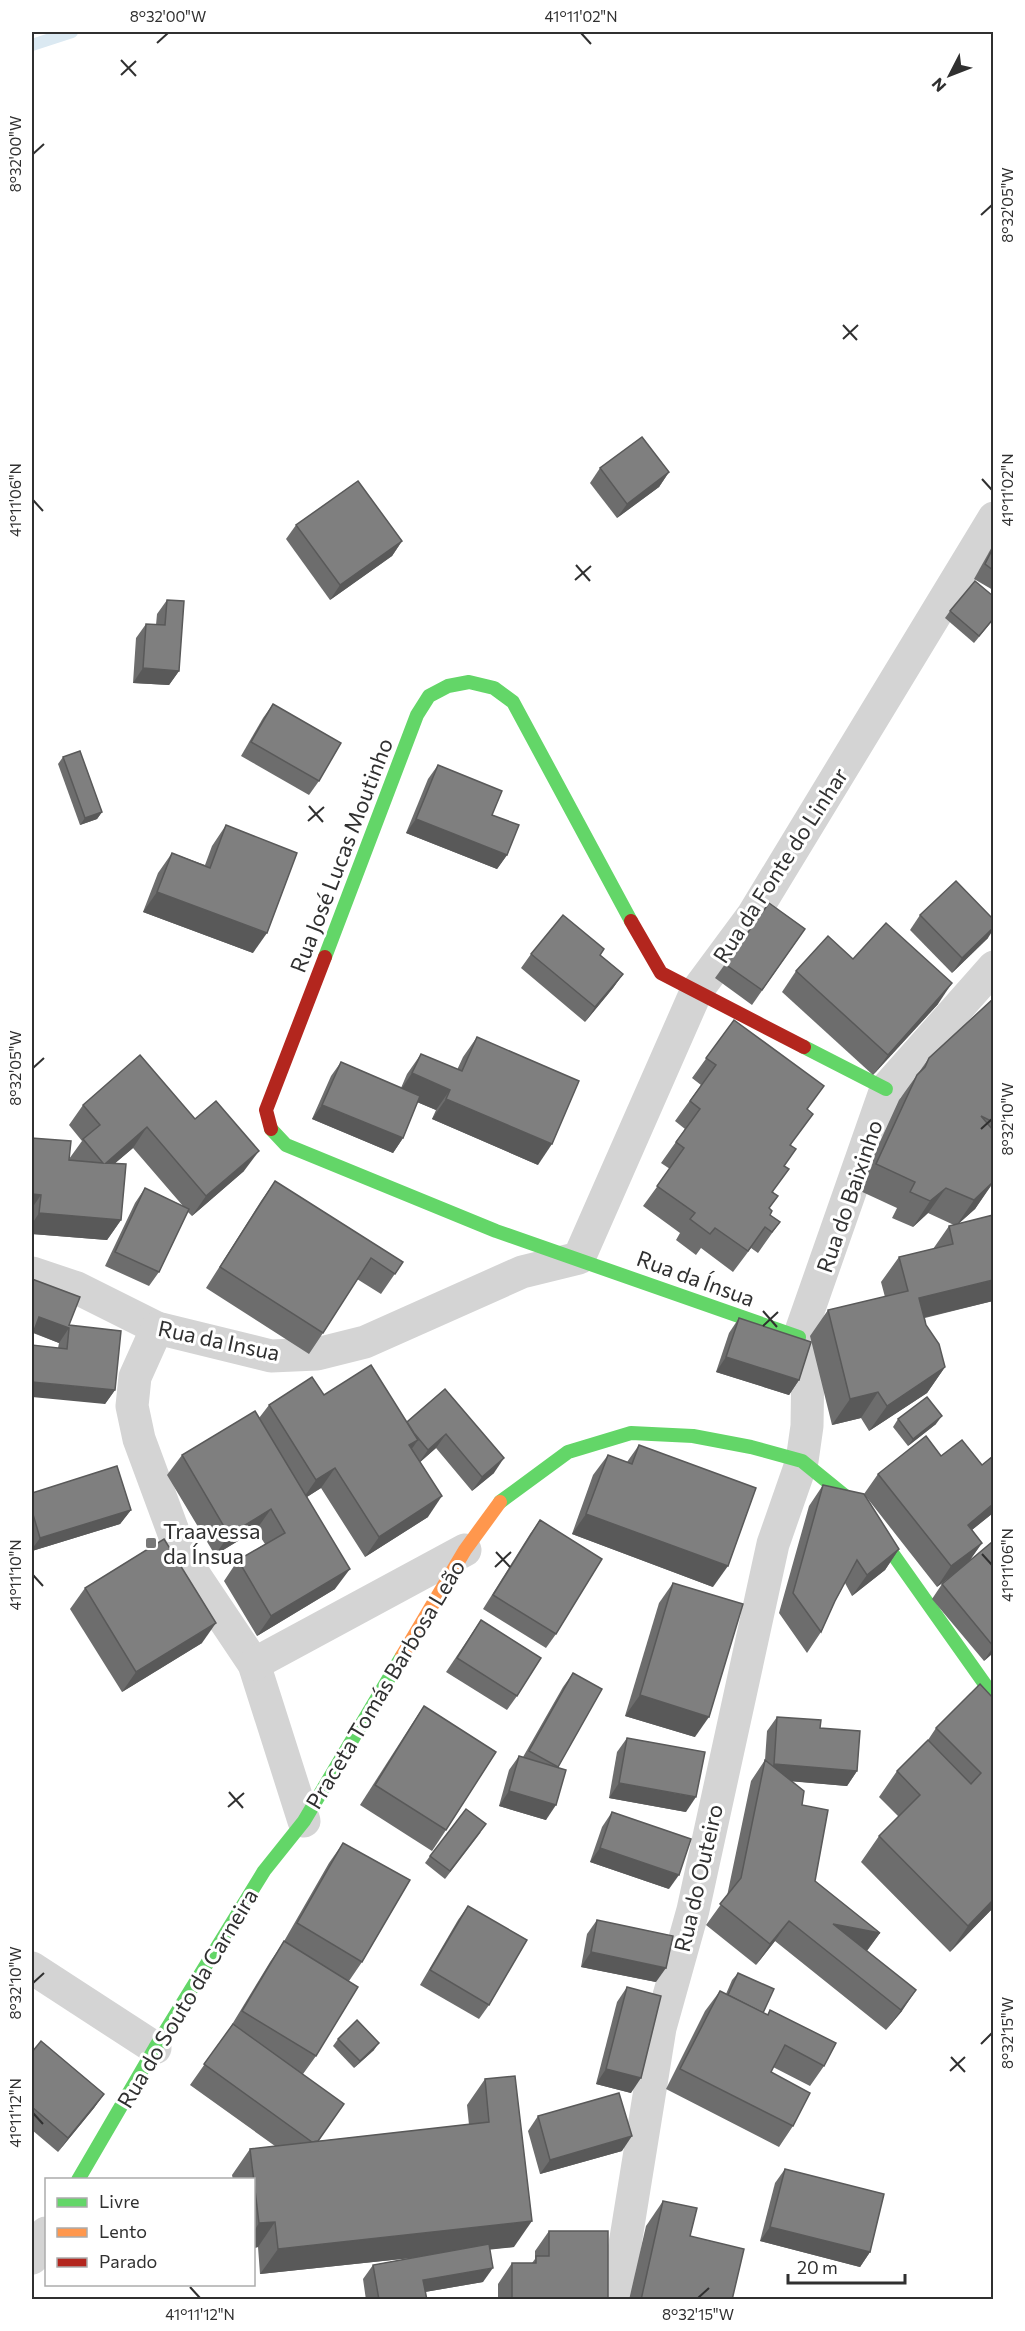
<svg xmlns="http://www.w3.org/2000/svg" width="1025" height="2331" viewBox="0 0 1025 2331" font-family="Commissioner,sans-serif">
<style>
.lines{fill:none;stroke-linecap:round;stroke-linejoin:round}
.stream{stroke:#dbe9f2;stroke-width:12}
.street{stroke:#d4d4d4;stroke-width:33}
.fast{stroke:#63d668;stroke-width:14}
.slow{stroke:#ff974d;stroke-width:14}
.jam{stroke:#b3261e;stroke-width:14}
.wall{fill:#6d6d6d}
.shaded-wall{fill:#595959}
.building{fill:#7f7f7f;stroke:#595959;stroke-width:1.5}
.ticks{fill:none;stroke:#303030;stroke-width:2}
.poi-dot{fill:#787878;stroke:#fff;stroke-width:2}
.labels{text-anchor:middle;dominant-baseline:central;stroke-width:6;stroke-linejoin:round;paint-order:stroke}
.street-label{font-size:22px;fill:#303030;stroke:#fff}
.poi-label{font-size:22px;fill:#303030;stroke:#fff;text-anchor:start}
.neatline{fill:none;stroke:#303030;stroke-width:2}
.ticks-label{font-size:15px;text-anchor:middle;fill:#303030}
</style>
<rect width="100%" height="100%" fill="#fff"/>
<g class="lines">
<!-- stream -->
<path class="stream" d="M32 45 72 32"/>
<!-- street -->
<g class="street">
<path d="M32 1273 77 1288 157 1328 271 1356 317 1354 365 1342 522 1272 579 1258 696 992 753 915 994 518"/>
<path d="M157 1328 135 1377 132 1406 139 1439 183 1558 254 1664 304 1821"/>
<path d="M254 1664 465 1550"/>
<path d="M32 1968 155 2048"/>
<path d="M32 2258 46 2233"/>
<path d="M616 2300 660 2028 693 1910 773 1544 802 1461 807 1426 808 1360 799 1337 886 1089 994 967"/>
</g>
<!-- fast -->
<g class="fast">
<path d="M325 957 417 715 429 696 448 686 469 682 494 688 513 702 631 921"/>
<path d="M804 1047 886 1089"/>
<path d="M271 1129 286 1145 496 1231 799 1337"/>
<path d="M500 1502 568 1452 631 1433 693 1436 751 1447 802 1461 861 1509 994 1697"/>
<path d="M78 2180 155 2048 264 1871 304 1821 402 1656"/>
</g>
<!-- slow -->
<path class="slow" d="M402 1656 465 1550 500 1502"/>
<!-- jam -->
<g class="jam">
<path d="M631 921 661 973 804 1047"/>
<path d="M271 1129 266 1110 325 957"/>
</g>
</g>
<!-- wall -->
<g class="wall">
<path d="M600 468 669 472 659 487 617 518 590 483Z"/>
<path d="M296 525 402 541 392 556 330 600 286 539Z"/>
<path d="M993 545V590L974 579Z"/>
<path d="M167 600 179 671 169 685 133 683 136 638 146 624 156 625 157 614Z"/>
<path d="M950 611 993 620 974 643 945 618Z"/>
<path d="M273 704 319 781 309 795 241 756 263 718Z"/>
<path d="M63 757 102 812 97 819 80 825 58 764Z"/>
<path d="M438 765 492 815 507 855 497 869 406 833 428 779Z"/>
<path d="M226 825 253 953 143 912 158 873 172 853 205 865 212 846Z"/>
<path d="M769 903 805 929 752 1005 715 978Z"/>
<path d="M920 915 988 938 952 973 910 930Z"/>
<path d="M604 949 600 955 623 974 613 988 585 1022 521 968 531 954Z"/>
<path d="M853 959 938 1004 873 1075 782 992 796 971Z"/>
<path d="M993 999V1182L975 1209 958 1224 993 1301 925 1318 926 1325 945 1367 927 1393 869 1431 861 1418 832 1425 810 1336 828 1310 885 1297 881 1282 899 1257 933 1249 949 1226 954 1225 928 1213 913 1227 892 1218 897 1208 858 1190 899 1100 917 1075 929 1058Z"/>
<path d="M734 1020 807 1109 791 1145 784 1166 773 1192 778 1196 769 1208 770 1215 780 1222 758 1253 751 1248 733 1272 701 1248 696 1255 676 1240 680 1233 643 1206 670 1169 661 1163 685 1129 675 1121 701 1085 692 1078Z"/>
<path d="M477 1037 538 1165 432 1119 436 1110 417 1102 403 1138 393 1153 312 1119 331 1076 341 1062 401 1088 407 1074 421 1054 457 1070 463 1057Z"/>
<path d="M83 1105 195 1119 244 1171 192 1216 187 1211 159 1272 149 1286 105 1266 135 1203 145 1188 183 1206 133 1148 115 1163 121 1220 107 1240 32 1234V1138L69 1159 82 1141 69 1125Z"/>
<path d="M275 1181 403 1262 381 1294 357 1279 323 1333 309 1354 206 1288 261 1201Z"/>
<path d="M32 1279 69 1325 115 1390 105 1404 58 1348 59 1343 33 1333Z"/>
<path d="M739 1318 799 1380 789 1395 716 1372 729 1333Z"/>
<path d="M445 1389 494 1473 472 1491 436 1448 420 1462 428 1517 365 1557 321 1488 307 1497 335 1589 257 1636 224 1581 238 1560 265 1544 256 1530 215 1555 167 1475 182 1455 259 1418 269 1405 324 1395 407 1422Z"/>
<path d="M898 1419 936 1424 908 1446 893 1427Z"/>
<path d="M639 1445 713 1587 572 1534 593 1475 608 1455 627 1462Z"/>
<path d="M941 1456 982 1465 993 1456V1513L972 1530 982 1543 969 1561 993 1543V1653L984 1661 932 1599 942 1584 959 1570 937 1587 864 1494 878 1474Z"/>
<path d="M823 1485 899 1549 885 1570 852 1596 845 1583 835 1601 821 1632 807 1653 779 1613 809 1506Z"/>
<path d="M32 1493 131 1510 120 1524 32 1551Z"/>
<path d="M540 1520 556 1634 546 1648 483 1609 530 1534Z"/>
<path d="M673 1583 695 1737 625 1716 659 1603Z"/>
<path d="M85 1588 202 1643 122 1692 70 1609Z"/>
<path d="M481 1620 517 1696 507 1710 446 1672Z"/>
<path d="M573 1673 558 1768 546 1820 499 1806 509 1770 519 1756 523 1757 563 1687Z"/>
<path d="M993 1698V1908L950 1952 861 1862 879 1836 899 1817 879 1797 897 1771 928 1740 936 1728Z"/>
<path d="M424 1706 446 1830 432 1851 360 1805 410 1727Z"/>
<path d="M777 1717 820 1728 857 1771 847 1786 791 1781 802 1805 815 1881 880 1933 867 1951 902 2011 886 2030 775 1941 756 1965 706 1925 727 1896 751 1781 765 1760 767 1731Z"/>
<path d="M627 1738 686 1812 609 1798 617 1752Z"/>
<path d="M612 1812 669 1889 590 1862 602 1827Z"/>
<path d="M481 1832 445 1879 425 1863 430 1856Z"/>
<path d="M343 1843 362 1962 349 1981 316 2056 303 2074 318 2141 469 2125 467 2105 485 2079 514 2247 490 2249 483 2282 425 2292 427 2300H366L363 2279 373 2265 411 2258 260 2274 258 2247 254 2248V2180H233L232 2175 250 2149 275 2146 190 2085 228 2031 270 1962 283 1943 329 1863Z"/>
<path d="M468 1906 489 2005 479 2019 420 1985 458 1920Z"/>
<path d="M597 1920 656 1982 581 1967 587 1934Z"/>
<path d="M738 1973 763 2013 767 2015 770 2010 824 2066 810 2086 773 2067 771 2072 793 2126 779 2147 666 2089 705 2011 720 1991 726 1994 732 1980Z"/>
<path d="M627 1987 631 2093 596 2084 617 2002Z"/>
<path d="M338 2039 374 2050 354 2068 333 2046Z"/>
<path d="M32 2052 104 2094 94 2108 58 2152 32 2130Z"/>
<path d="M538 2116 622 2151 540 2174 528 2131Z"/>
<path d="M785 2169 870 2252 860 2267 760 2241 775 2183Z"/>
<path d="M663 2201 690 2236 732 2300H629L646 2226Z"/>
<path d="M549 2231 608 2300H498V2284L512 2263H532L535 2259V2251Z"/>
</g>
<!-- shaded-wall -->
<g class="shaded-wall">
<path d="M669 472 659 487 617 518 627 504Z"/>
<path d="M402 541 392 556 330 600 340 585Z"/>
<path d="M143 668 179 671 169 685 133 683Z"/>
<path d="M102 812 97 819 80 825 85 818Z"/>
<path d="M416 819 507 855 497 869 406 833Z"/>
<path d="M157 892 267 933 253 953 143 912Z"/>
<path d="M993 928V930L988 938 952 973 962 958Z"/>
<path d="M623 974 613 988 585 1022 595 1007Z"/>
<path d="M952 983 938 1004 873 1075 888 1055Z"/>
<path d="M412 1073 450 1090 436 1110 398 1094Z"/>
<path d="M446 1099 552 1144 538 1165 432 1119Z"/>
<path d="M322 1105 403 1138 393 1153 312 1119Z"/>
<path d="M147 1127 133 1148 92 1183 106 1163Z"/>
<path d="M259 1151 244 1171 192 1216 206 1196Z"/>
<path d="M993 1183 975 1209 956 1226 974 1200Z"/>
<path d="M946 1188 928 1213 913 1227 930 1201Z"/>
<path d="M32 1194 41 1195 32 1208Z"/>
<path d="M39 1213 121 1220 107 1240 32 1234V1224Z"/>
<path d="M993 1280V1301L901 1323 919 1298Z"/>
<path d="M39 1317 69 1328 59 1343 32 1332Z"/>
<path d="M726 1357 799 1380 789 1395 716 1372Z"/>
<path d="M945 1367 927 1393 869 1431 887 1406Z"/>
<path d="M32 1382 115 1390 105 1404 32 1397Z"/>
<path d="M878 1392 861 1418 832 1425 850 1399Z"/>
<path d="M942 1416 936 1424 908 1446 913 1439Z"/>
<path d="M446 1434 436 1448 418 1464 428 1450Z"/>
<path d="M418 1440 404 1460 409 1445Z"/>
<path d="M504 1458 494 1473 472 1491 482 1477Z"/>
<path d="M335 1468 321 1488 302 1500 316 1480Z"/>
<path d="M442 1496 428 1517 365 1557 379 1537Z"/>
<path d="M993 1504V1513L953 1545 968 1525Z"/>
<path d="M271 1509 256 1530 215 1555 229 1535Z"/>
<path d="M131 1510 120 1524 32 1551V1549L40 1538Z"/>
<path d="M586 1514 728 1566 713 1587 572 1534Z"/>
<path d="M982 1543 968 1563 937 1587 951 1566Z"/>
<path d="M899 1549 885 1570 852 1596 867 1575Z"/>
<path d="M350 1569 335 1589 257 1636 271 1616Z"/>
<path d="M216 1623 202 1643 122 1692 136 1672Z"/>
<path d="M993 1647V1653L984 1661Z"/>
<path d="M640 1695 709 1717 695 1737 625 1716Z"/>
<path d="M774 1764 857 1771 847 1786 764 1779Z"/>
<path d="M619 1783 696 1797 686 1812 609 1798Z"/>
<path d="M509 1791 556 1805 546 1820 499 1806Z"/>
<path d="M600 1848 679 1875 669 1889 590 1862Z"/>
<path d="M993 1900V1908L950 1952 968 1926Z"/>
<path d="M789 1921 775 1941 756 1965 770 1944Z"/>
<path d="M833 1924 880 1933 865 1953Z"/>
<path d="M591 1952 666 1968 656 1982 581 1967Z"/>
<path d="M916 1990 902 2011 886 2030Z"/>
<path d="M379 2043 374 2050 354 2068 360 2061Z"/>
<path d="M606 2069 641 2078 631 2093 596 2084Z"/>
<path d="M104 2094 94 2108 58 2152 68 2138Z"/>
<path d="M632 2136 622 2151 540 2174 550 2160Z"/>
<path d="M532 2221 514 2247 260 2274 278 2249Z"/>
<path d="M275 2222 258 2247 254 2248V2231L259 2223Z"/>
<path d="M770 2227 870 2252 860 2267 760 2241Z"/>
<path d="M493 2268 483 2282 413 2294 423 2280Z"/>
</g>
<!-- building -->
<g class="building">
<path d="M642 437 669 472 627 504 600 468Z"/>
<path d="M358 481 402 541 340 585 296 525Z"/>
<path d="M993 548V570L985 564Z"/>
<path d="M975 581 993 596V619L979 636 950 611Z"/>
<path d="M167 600 184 601 179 671 143 668 146 624 165 625Z"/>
<path d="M273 704 341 743 319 781 251 742Z"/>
<path d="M80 751 102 812 85 818 63 757Z"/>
<path d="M438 765 502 791 492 815 519 825 507 855 416 819Z"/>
<path d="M226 825 297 853 267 933 157 892 172 853 210 868Z"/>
<path d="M956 881 993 919V928L962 958 920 915Z"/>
<path d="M769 903 805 929 762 990 725 964Z"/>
<path d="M563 915 604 949 600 955 623 974 595 1007 531 954Z"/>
<path d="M886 923 952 983 888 1055 796 971 828 936 853 959Z"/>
<path d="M993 999V1122L981 1116 993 1130V1182L974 1200 946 1188 930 1201 910 1192 915 1182 876 1164 917 1075 925 1067 929 1058Z"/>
<path d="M734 1020 824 1086 807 1109 813 1114 790 1145 796 1149 784 1166 789 1169 772 1192 778 1196 769 1208 772 1211 770 1215 780 1222 772 1232 765 1227 748 1251 715 1228 710 1234 690 1219 695 1213 657 1186 684 1148 676 1142 700 1109 690 1101 716 1065 706 1058Z"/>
<path d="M477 1037 579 1081 552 1144 446 1099 450 1090 412 1073 421 1054 462 1071Z"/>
<path d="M140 1055 195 1119 216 1101 259 1151 206 1196 147 1127 106 1163 126 1164 121 1220 39 1213 41 1195 32 1194V1138L71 1141 69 1160 103 1163 83 1139 100 1125 83 1105Z"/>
<path d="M341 1062 420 1096 403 1138 322 1105Z"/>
<path d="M275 1181 403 1262 395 1274 371 1258 323 1333 220 1267Z"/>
<path d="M145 1188 189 1209 159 1272 115 1252Z"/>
<path d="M993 1215V1280L919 1298 926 1325 939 1344 945 1367 887 1406 878 1392 850 1399 828 1310 908 1291 899 1257 953 1244 949 1226Z"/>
<path d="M32 1279 80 1297 69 1325 121 1331 115 1390 32 1382V1345L67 1349 69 1328 39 1317 32 1336Z"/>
<path d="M739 1318 811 1342 799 1380 726 1357Z"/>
<path d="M371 1365 418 1440 409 1445 442 1496 379 1537 335 1468 316 1480 269 1405 312 1377 324 1395Z"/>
<path d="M445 1389 504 1458 482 1477 446 1434 428 1450 414 1433 407 1422Z"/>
<path d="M927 1397 942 1416 913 1439 898 1419Z"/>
<path d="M255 1411 350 1569 271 1616 238 1560 285 1533 271 1509 229 1535 182 1455Z"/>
<path d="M926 1436 941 1456 962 1440 982 1465 993 1456V1504L968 1525 982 1543 951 1566 878 1474Z"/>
<path d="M639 1445 756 1488 728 1566 586 1514 608 1455 632 1464Z"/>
<path d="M117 1466 131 1510 40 1538 32 1511V1493Z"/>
<path d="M823 1485 864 1494 899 1549 867 1575 857 1560 835 1601 821 1632 793 1593Z"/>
<path d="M540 1520 602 1559 556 1634 493 1595Z"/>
<path d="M164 1539 216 1623 136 1672 85 1588Z"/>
<path d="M992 1542 993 1543V1646L942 1584Z"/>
<path d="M673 1583 743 1604 709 1717 640 1695Z"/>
<path d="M481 1620 541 1658 517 1696 457 1658Z"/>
<path d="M573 1673 602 1689 558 1767 529 1751Z"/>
<path d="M980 1684 993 1698V1900L968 1926 879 1836 920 1795 897 1771 928 1740 971 1784 981 1773 936 1728Z"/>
<path d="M424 1706 496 1752 446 1830 375 1785Z"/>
<path d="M777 1717 821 1720 820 1728 860 1731 857 1771 774 1764Z"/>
<path d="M627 1738 705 1752 696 1797 619 1783Z"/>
<path d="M519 1756 566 1770 556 1805 509 1791Z"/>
<path d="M765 1760 804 1791 802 1805 828 1810 815 1881 880 1933 833 1924 916 1990 901 2010 789 1921 770 1944 720 1904 741 1878Z"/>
<path d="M466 1809 486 1824 450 1871 430 1856Z"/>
<path d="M612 1812 691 1839 679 1875 600 1848Z"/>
<path d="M343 1843 410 1880 362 1962 297 1923Z"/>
<path d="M468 1906 527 1940 489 2005 430 1970Z"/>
<path d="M597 1920 673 1936 666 1968 591 1952Z"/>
<path d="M284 1941 358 1987 316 2056 242 2011Z"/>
<path d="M738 1973 774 1989 763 2013 728 1995Z"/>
<path d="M627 1987 661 1996 641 2078 606 2069Z"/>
<path d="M720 1991 768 2015 770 2010 836 2043 824 2066 785 2045 771 2072 810 2093 793 2126 680 2069Z"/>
<path d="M357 2020 379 2043 360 2061 338 2039Z"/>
<path d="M233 2024 344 2104 318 2141 312 2142 204 2064Z"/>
<path d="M41 2041 104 2094 68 2138 32 2107V2052Z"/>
<path d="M515 2076 532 2221 278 2249 275 2222 259 2223 250 2149 489 2122 485 2079Z"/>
<path d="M619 2093 632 2136 550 2160 538 2116Z"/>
<path d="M785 2169 884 2194 870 2252 770 2227Z"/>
<path d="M663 2201 697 2208 690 2236 744 2249 732 2300H641Z"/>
<path d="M549 2231H608V2300H512V2263H536V2256H549Z"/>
<path d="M489 2244 493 2268 423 2280 427 2300H379L373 2265Z"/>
</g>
<!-- ticks -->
<path class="ticks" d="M581 33 591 44M157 43 168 33M121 60 136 76M121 75 136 61M33 154 44 144M981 215 992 205M843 325 857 340M843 339 858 325M982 479 992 490M33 500 43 511M576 565 590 581M575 580 591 566M309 806 323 822M308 821 324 807M33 1068 44 1058M981 1129 992 1119M763 1311 777 1327M763 1326 778 1312M496 1552 510 1567M982 1554 992 1565M495 1567 511 1552M33 1575 43 1586M229 1792 243 1808M228 1807 244 1793M33 1983 44 1973M981 2044 992 2033M951 2057 965 2072M950 2071 965 2057M33 2113 43 2124M190 2287 200 2298M698 2298 709 2288"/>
<!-- markers -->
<rect class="poi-dot" x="145" y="1537" width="12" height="12" rx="3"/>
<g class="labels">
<!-- street labels -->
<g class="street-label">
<text transform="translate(341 855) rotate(-69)">Rua José Lucas Moutinho</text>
<text transform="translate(780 865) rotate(-57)">Rua da Fonte do Linhar</text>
<text transform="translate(849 1196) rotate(-71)">Rua do Baixinho</text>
<text transform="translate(696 1278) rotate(20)">Rua da Ínsua</text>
<text transform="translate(219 1340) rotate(12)">Rua da Insua</text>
<text transform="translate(385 1684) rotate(-59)">Praceta Tomás Barbosa Leão</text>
<text transform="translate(698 1878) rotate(-77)">Rua do Outeiro</text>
<text transform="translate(187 1998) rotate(-59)">Rua do Souto da Carneira</text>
</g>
<!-- poi labels -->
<g class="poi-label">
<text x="163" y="1530">Traavessa<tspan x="163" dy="25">da Ínsua</tspan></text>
</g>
</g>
<!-- border -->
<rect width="1025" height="2331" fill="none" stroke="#ffffff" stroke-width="66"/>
<!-- legend -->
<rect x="45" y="2178" width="210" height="108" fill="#ffffff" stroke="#acacac" stroke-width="1.5"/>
<rect x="57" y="2198" width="30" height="9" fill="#63d668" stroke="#acacac" stroke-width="1.5"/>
<text x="99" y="2208" font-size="18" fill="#303030">Livre</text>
<rect x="57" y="2228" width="30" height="9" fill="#ff974d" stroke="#acacac" stroke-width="1.5"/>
<text x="99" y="2238" font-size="18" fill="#303030">Lento</text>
<rect x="57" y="2258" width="30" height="9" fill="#b3261e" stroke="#acacac" stroke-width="1.5"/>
<text x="99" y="2268" font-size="18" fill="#303030">Parado</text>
<!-- north arrow -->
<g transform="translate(950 75) rotate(228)" stroke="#ffffff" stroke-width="4.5" paint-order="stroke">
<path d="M0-4.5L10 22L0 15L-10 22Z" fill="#303030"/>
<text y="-9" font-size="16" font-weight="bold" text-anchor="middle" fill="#303030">N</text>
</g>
<!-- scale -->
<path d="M788 2274v9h117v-9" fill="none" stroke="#303030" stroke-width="3"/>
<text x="797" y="2274" font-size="18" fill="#303030" stroke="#ffffff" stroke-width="4.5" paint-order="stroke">20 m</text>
<rect x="33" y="33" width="959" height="2265" class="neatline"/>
<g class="ticks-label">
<text x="168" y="22">8°32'00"W</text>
<text x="581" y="22">41°11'02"N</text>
<text transform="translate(16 154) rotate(-90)" y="5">8°32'00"W</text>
<text transform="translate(1008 205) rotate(-90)" y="5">8°32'05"W</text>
<text transform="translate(1008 490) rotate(-90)" y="5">41°11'02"N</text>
<text transform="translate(16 500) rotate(-90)" y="5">41°11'06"N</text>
<text transform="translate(16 1068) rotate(-90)" y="5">8°32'05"W</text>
<text transform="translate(1008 1119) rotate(-90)" y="5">8°32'10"W</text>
<text transform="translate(1008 1565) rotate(-90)" y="5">41°11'06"N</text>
<text transform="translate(16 1575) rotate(-90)" y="5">41°11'10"N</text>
<text transform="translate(16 1983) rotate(-90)" y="5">8°32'10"W</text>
<text transform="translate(1008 2033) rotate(-90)" y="5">8°32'15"W</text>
<text transform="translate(16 2113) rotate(-90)" y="5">41°11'12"N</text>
<text x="200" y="2320">41°11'12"N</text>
<text x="698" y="2320">8°32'15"W</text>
</g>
</svg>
